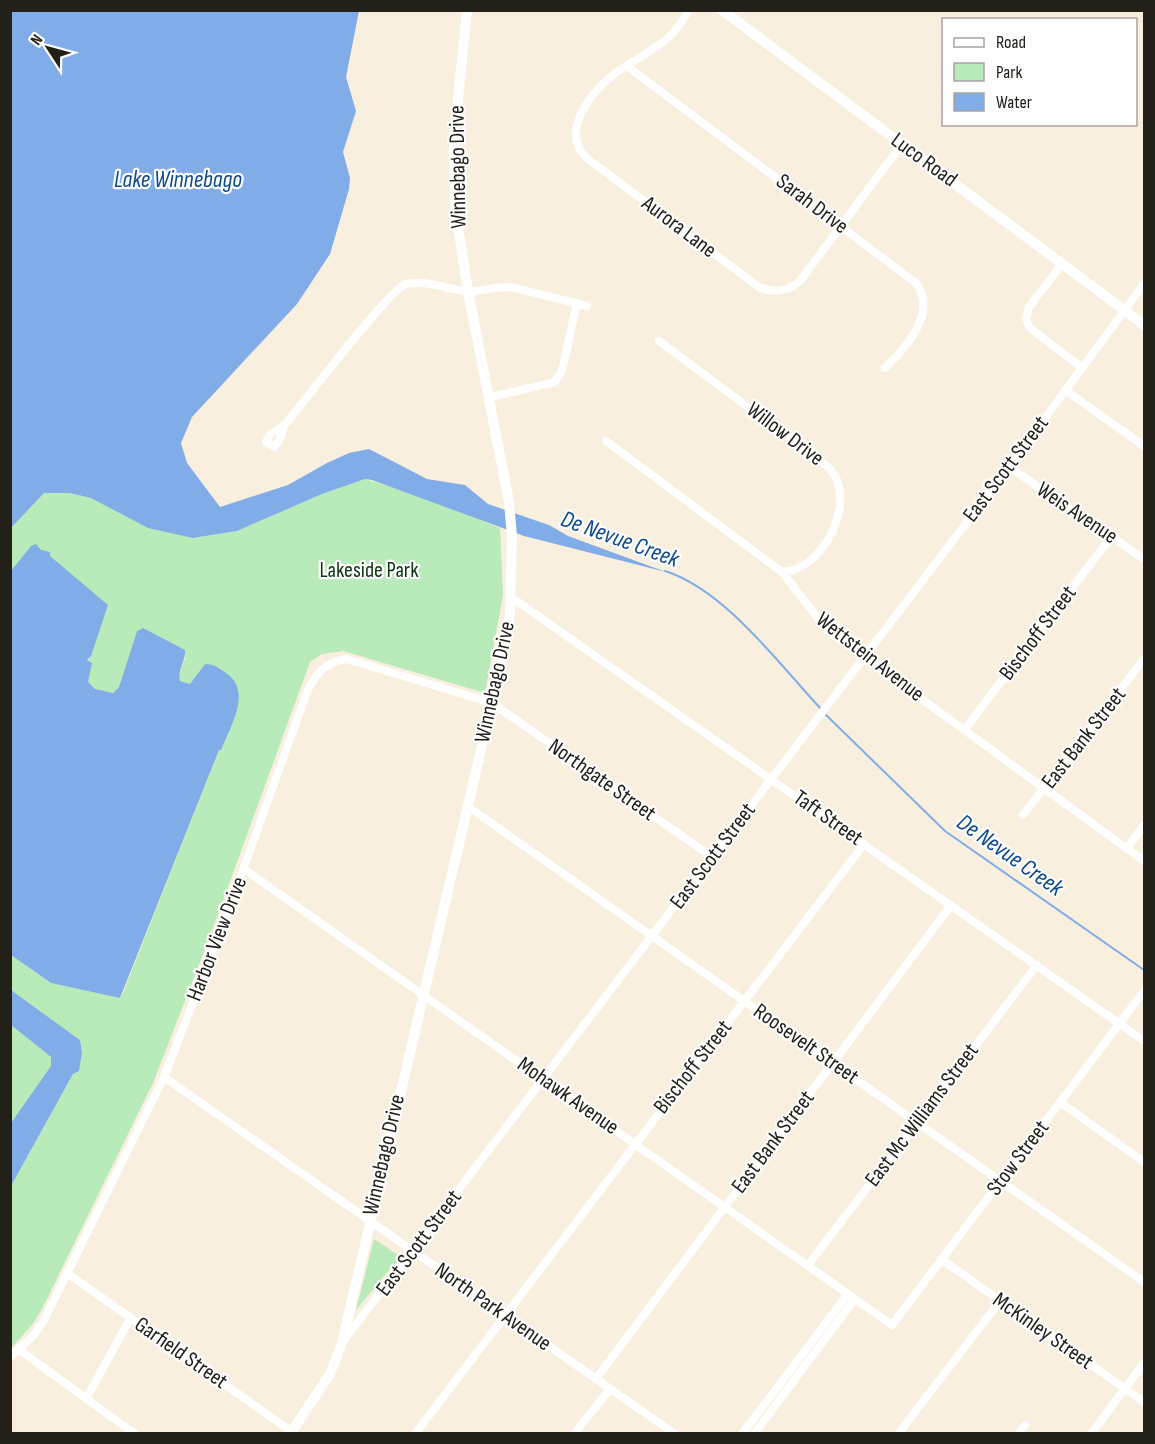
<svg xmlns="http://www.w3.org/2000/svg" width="1155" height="1444" viewBox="0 0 1155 1444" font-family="'Sofia Sans Condensed',sans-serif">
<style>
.green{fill:#b8ebb9}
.water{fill:#80ade7}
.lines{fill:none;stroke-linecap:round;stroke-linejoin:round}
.stream{stroke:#80ade7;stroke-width:2}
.street{stroke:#fff;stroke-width:8}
.secondary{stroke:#fff;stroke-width:10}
.labels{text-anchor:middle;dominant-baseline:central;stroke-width:4.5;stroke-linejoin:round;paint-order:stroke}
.street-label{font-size:22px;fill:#23201a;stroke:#fdfdfd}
.park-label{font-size:22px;fill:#0b3511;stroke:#fdfdfd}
.water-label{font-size:24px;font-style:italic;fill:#0c4a8e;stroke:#fdfdfd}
</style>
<rect width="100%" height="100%" fill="#f9efde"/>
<!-- green -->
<g class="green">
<path d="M365 479 415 494 500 528 503 595 485 693 343 651 322 654 310 662 210 936 153 1083 42 1309 32 1325 11 1348V1186L73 1074 79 1071 80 1040 11 990V955L51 983 121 998 219 750 205 664 190 684 179 681 178 675 186 657 137 631 119 687 113 693C105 692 91 691 88 682 83 660 100 626 108 605L49 556 11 571V528L44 493H69L91 498 193 538 237 531 322 494Z"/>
<path d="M11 1025 51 1057V1066L11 1123Z"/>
<path d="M374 1239 402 1258 389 1270 356 1310Z"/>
</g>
<!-- water -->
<g class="water">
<path d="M11 11H359L346 77 356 111 343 152 350 178 349 189 330 254 297 304 192 417 181 443 187 463 220 507 288 485 327 463 349 453 369 449 427 479 465 485 488 504 549 525 568 536 666 572 524 536 372 480 365 479 322 494 237 531 193 538 148 528 91 498 69 493H44L11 528Z"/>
<path d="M36 544 41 550 50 552V556L108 605 91 656 87 660 92 663 88 682 95 689 113 693 119 687 137 631 143 628 185 650C186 661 177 670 180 681L190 684 205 664C214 664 219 668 226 673 253 691 230 727 221 750H219L120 998 51 983 11 955V571L31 546Z"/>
<path d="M11 990 80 1040 82 1053 79 1071 73 1074 11 1186V1123L51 1066V1057L11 1025Z"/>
</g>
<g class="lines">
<!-- stream -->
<g class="stream">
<path d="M665 571C725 590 779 664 821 709"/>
<path d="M825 714 945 831 1144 970"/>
</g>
<!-- street -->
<g class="street">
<path d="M689 10C683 20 678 29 670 36 653 52 631 61 613 75 589 94 559 134 588 159L759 287C774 294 787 292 800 281L902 144"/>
<path d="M627 66 916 283C938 312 906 348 885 368"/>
<path d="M1062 264 1029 307 1026 319 1030 328 1081 367"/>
<path d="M659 341 827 466C860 495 826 570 782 572"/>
<path d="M1065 390 1144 446"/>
<path d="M491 397 555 382 562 371 577 303"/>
<path d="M284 426 270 434 266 442 274 447 279 441 284 426C301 406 390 288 406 284 423 279 447 289 464 291 479 293 494 286 510 287L587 306"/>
<path d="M606 441 782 572 827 630 1144 861"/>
<path d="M1009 467 1144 559"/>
<path d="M511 597 1144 1041"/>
<path d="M965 729 1111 537"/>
<path d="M467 806 1144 1282"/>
<path d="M1023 815 1144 659"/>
<path d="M1127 848 1144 825"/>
<path d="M244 869 892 1325 1144 991"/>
<path d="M164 1077 675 1434"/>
<path d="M1060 1102 1144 1162"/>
<path d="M941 1259 1144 1402"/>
<path d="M808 1265 1037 965"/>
<path d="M67 1273 295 1434"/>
<path d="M344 1340 1009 467 1144 284"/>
<path d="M18 1349 135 1434"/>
<path d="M10 1357 32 1337 43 1322 164 1077 225 920 307 692C315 674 326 662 347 659L492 703 712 857"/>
<path d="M596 1379 951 905"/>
<path d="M86 1399 131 1317"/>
<path d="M415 1434 864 844"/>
<path d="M574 1434 610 1389"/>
<path d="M742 1434 847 1295"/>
<path d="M754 1434 854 1300"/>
<path d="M898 1434 1000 1301"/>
<path d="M1018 1434 1025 1425"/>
<path d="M1091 1434 1144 1363"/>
</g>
<!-- secondary -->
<g class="secondary">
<path d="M722 10 1144 325"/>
<path d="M290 1434 330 1374 342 1343 492 703 510 614 512 537 509 502 468 291 455 207 454 138 467 10"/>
</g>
</g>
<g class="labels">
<!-- street labels -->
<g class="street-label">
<text transform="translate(924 160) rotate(36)">Luco Road</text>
<text transform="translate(458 167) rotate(-91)">Winnebago Drive</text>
<text transform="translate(812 204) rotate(37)">Sarah Drive</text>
<text transform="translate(679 227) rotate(37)">Aurora Lane</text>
<text transform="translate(785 434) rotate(37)">Willow Drive</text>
<text transform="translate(1006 469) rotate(-53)">East Scott Street</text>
<text transform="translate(1077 513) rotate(34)">Weis Avenue</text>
<text transform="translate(1038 633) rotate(-53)">Bischoff Street</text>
<text transform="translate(870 657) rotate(38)">Wettstein Avenue</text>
<text transform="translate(495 682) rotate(-78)">Winnebago Drive</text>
<text transform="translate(1084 738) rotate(-52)">East Bank Street</text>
<text transform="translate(602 780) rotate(35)">Northgate Street</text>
<text transform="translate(828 818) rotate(35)">Taft Street</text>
<text transform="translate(713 856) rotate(-53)">East Scott Street</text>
<text transform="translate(217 939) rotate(-69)">Harbor View Drive</text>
<text transform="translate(806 1044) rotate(35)">Roosevelt Street</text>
<text transform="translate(693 1067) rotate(-52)">Bischoff Street</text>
<text transform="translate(568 1096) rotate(35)">Mohawk Avenue</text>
<text transform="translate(922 1115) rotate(-53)">East Mc Williams Street</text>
<text transform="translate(773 1142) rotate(-53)">East Bank Street</text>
<text transform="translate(384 1155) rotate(-77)">Winnebago Drive</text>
<text transform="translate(1018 1158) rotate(-53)">Stow Street</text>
<text transform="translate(419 1243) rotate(-53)">East Scott Street</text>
<text transform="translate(493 1307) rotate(35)">North Park Avenue</text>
<text transform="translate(1043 1331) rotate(35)">McKinley Street</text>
<text transform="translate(181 1353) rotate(35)">Garfield Street</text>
</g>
<!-- park labels -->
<g class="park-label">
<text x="369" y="570">Lakeside Park</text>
</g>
<!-- water labels -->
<g class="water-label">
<text x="178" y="179">Lake Winnebago</text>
<text transform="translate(620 539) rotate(20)">De Nevue Creek</text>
<text transform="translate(1010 855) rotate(35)">De Nevue Creek</text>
</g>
</g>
<!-- border -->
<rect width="1155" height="1444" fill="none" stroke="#23201a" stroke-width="24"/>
<!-- legend -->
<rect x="942" y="18" width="195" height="108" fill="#fdfdfd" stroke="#a6a5a2" stroke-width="1.5"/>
<rect x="954" y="38" width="30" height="9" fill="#ffffff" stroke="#a6a5a2" stroke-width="1.5"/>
<text x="996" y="48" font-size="18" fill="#23201a">Road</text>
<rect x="954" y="63" width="30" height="18" fill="#b8ebb9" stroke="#a6a5a2" stroke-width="1.5"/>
<text x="996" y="78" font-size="18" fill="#23201a">Park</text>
<rect x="954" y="93" width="30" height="18" fill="#80ade7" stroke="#a6a5a2" stroke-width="1.5"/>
<text x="996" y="108" font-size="18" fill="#23201a">Water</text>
<!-- north arrow -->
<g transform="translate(48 48) rotate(306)" stroke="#fdfdfd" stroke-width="4.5" paint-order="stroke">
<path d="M0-4.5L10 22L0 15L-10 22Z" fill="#23201a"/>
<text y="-9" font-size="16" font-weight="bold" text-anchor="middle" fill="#23201a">N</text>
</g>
</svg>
